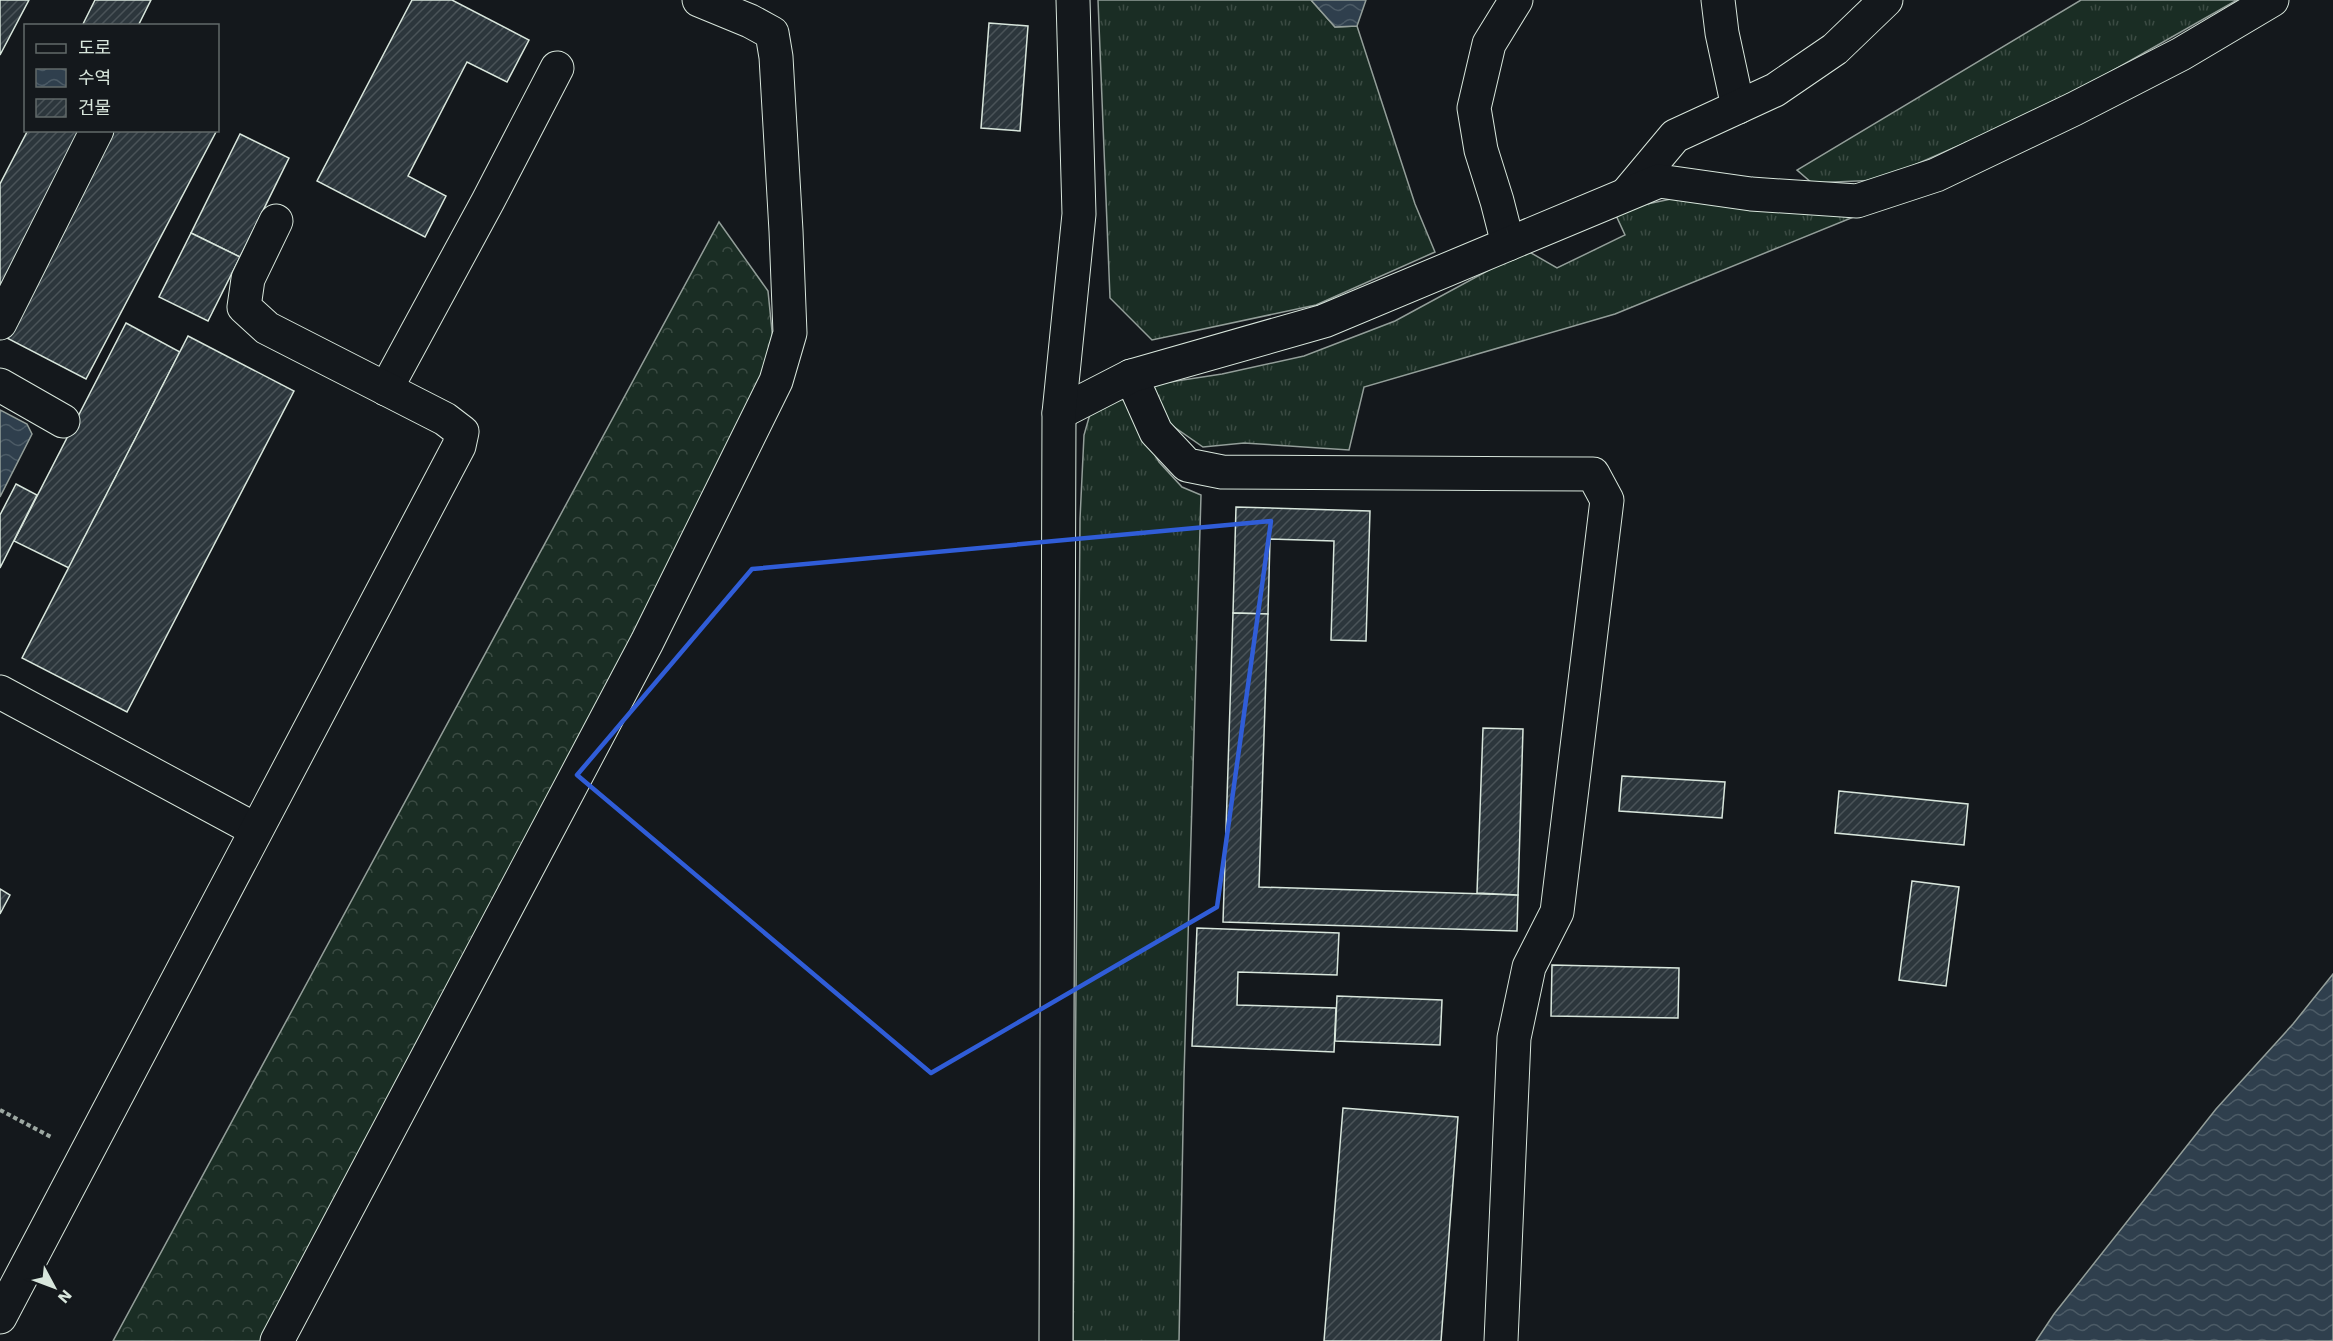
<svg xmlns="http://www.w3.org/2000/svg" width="2333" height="1341" viewBox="0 0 2333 1341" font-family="'Work Sans','Noto Sans KR',sans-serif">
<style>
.grass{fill:url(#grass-tufts);stroke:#939e99;stroke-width:1.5}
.forest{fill:url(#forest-crowns);stroke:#939e99;stroke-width:1.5}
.water{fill:url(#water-waves);stroke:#939e99;stroke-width:1.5}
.building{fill:url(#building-hatch);stroke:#d8e6dc;stroke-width:1.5}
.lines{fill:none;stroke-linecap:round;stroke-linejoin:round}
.minor-casing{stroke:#d8e6dc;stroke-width:35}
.path{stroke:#9da8a2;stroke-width:4;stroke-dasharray:4.5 3;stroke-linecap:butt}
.minor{stroke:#14181c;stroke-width:33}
.marked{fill:none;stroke:#305dd8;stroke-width:4.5;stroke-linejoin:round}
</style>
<defs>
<pattern id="grass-tufts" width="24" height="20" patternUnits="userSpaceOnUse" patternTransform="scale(1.5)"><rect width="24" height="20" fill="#1a2d24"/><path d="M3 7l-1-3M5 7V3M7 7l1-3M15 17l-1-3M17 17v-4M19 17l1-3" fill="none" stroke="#3b4b43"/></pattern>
<pattern id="forest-crowns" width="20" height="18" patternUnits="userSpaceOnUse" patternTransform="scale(1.5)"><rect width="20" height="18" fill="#1a2d24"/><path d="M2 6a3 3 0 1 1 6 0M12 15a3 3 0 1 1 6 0" fill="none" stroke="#3b4b43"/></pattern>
<pattern id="water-waves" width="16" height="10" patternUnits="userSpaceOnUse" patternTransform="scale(1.5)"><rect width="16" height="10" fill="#2f3f4d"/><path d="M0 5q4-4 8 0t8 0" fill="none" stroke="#4c5b66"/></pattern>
<pattern id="building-hatch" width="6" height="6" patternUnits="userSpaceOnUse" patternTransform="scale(1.5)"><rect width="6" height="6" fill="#2c363c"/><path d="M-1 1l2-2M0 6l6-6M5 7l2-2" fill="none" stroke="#4a5358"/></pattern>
</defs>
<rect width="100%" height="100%" fill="#14181c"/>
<!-- grass -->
<g class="grass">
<path d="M1098 0H1311L1335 27 1357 26 1415 204 1435 252 1316 305 1152 340 1110 298Z"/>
<path d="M2081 0H2237L2054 104 1880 180 1812 183 1797 170Z"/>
<path d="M1685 196 1856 216 1615 314 1364 387 1349 450 1244 443 1203 447 1167 422 1150 385 1222 374 1304 356 1395 321 1526 250 1557 268 1625 235 1614 211Z"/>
<path d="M1108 394 1126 401 1159 462 1182 487 1201 495 1184 1076 1179 1341H1073L1080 519 1084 435 1092 407Z"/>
</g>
<!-- forest -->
<path class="forest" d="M719 222 768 291 774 351 724 467 261 1341H113Z"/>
<!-- water -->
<g class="water">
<path d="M1311 0H1366L1357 26 1335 27Z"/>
<path d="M0 410 27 424 32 434 0 497Z"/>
<path d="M2333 974V1341H2036L2054 1314 2216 1109 2293 1024Z"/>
</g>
<!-- building -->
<g class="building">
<path d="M0 0H29L0 55Z"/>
<path d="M95 0H151L138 26H82Z"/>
<path d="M412 0H452L529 40 507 82 467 62 408 176 446 196 425 237 317 181Z"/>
<path d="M989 23 1028 26 1020 131 981 128Z"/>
<path d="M28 130H84L0 294V184Z"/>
<path d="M111 130H217L86 379 3 336Z"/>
<path d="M240 134 289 158 240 257 191 233Z"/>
<path d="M191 233 240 257 208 321 159 297Z"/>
<path d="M126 323 180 352 69 568 14 541Z"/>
<path d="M188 336 294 391 127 712 22 658Z"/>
<path d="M16 484 37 495 0 568V515Z"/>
<path d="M1236 507 1370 511 1366 641 1331 640 1334 541 1270 539 1268 614 1233 613Z"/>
<path d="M1233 613 1268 614 1259 887 1518 895 1517 931 1223 922Z"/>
<path d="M1483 728 1523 729 1518 895 1477 893Z"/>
<path d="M1622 776 1725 782 1722 818 1619 811Z"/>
<path d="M1839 791 1968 804 1964 845 1835 833Z"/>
<path d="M1912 881 1959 887 1946 986 1899 980Z"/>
<path d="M0 889 10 895 0 914Z"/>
<path d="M1197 928 1339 933 1337 975 1238 972 1237 1005 1336 1008 1334 1052 1192 1046Z"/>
<path d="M1552 965 1679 968 1678 1018 1551 1016Z"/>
<path d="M1337 996 1442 1000 1440 1045 1335 1041Z"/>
<path d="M1343 1108 1458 1117 1441 1341H1324Z"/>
</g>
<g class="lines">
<defs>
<g id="minor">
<path d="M1718 0 1722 33 1738 107"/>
<path d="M1629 191 1675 136 1775 90 1835 49 1886 0"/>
<path d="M1508 244 1497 201 1481 150 1474 108 1489 44 1516 0"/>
<path d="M0 323 97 130"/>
<path d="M1131 376 1156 432 1187 465 1222 472 1593 474 1607 500 1557 912 1529 967 1514 1038 1501 1341"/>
<path d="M0 385 63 421"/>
<path d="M386 389 488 201 557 68"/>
<path d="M1059 413 1131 376 1324 321 1659 181 1751 194 1857 201 1936 175 2074 109 2181 54 2272 0"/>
<path d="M0 692 256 830"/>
<path d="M0 1317 459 446 462 432 445 419 267 328 244 307 248 279 276 221"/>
<path d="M277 1341 647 642 776 381 790 333 786 231 776 57 772 33 750 21 699 0"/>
<path d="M1056 1341 1059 413 1079 214 1073 0"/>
</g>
</defs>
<!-- minor casing -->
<use href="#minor" class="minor-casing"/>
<!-- path -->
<path class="path" d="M0 1110 53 1138"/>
<!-- minor -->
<use href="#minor" class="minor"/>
</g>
<!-- marked area -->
<path class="marked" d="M1271 521 1217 907 931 1073 577 775 752 569Z"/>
<!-- legend -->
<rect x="24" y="24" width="195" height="108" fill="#14181c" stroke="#626a69" stroke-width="1.5"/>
<rect x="36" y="44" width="30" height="9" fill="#14181c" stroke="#626a69" stroke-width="1.5"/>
<text x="78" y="54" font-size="18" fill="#d8e6dc">도로</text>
<rect x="36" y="69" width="30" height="18" fill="url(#water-waves)" stroke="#626a69" stroke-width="1.5"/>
<text x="78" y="84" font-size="18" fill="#d8e6dc">수역</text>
<rect x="36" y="99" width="30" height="18" fill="url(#building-hatch)" stroke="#626a69" stroke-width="1.5"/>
<text x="78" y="114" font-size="18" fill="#d8e6dc">건물</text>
<!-- north arrow -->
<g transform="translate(54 1287) rotate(131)" stroke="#14181c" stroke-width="4.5" paint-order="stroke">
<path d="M0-4.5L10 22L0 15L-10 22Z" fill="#d8e6dc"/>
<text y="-9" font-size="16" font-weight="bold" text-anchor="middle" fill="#d8e6dc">N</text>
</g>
</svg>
